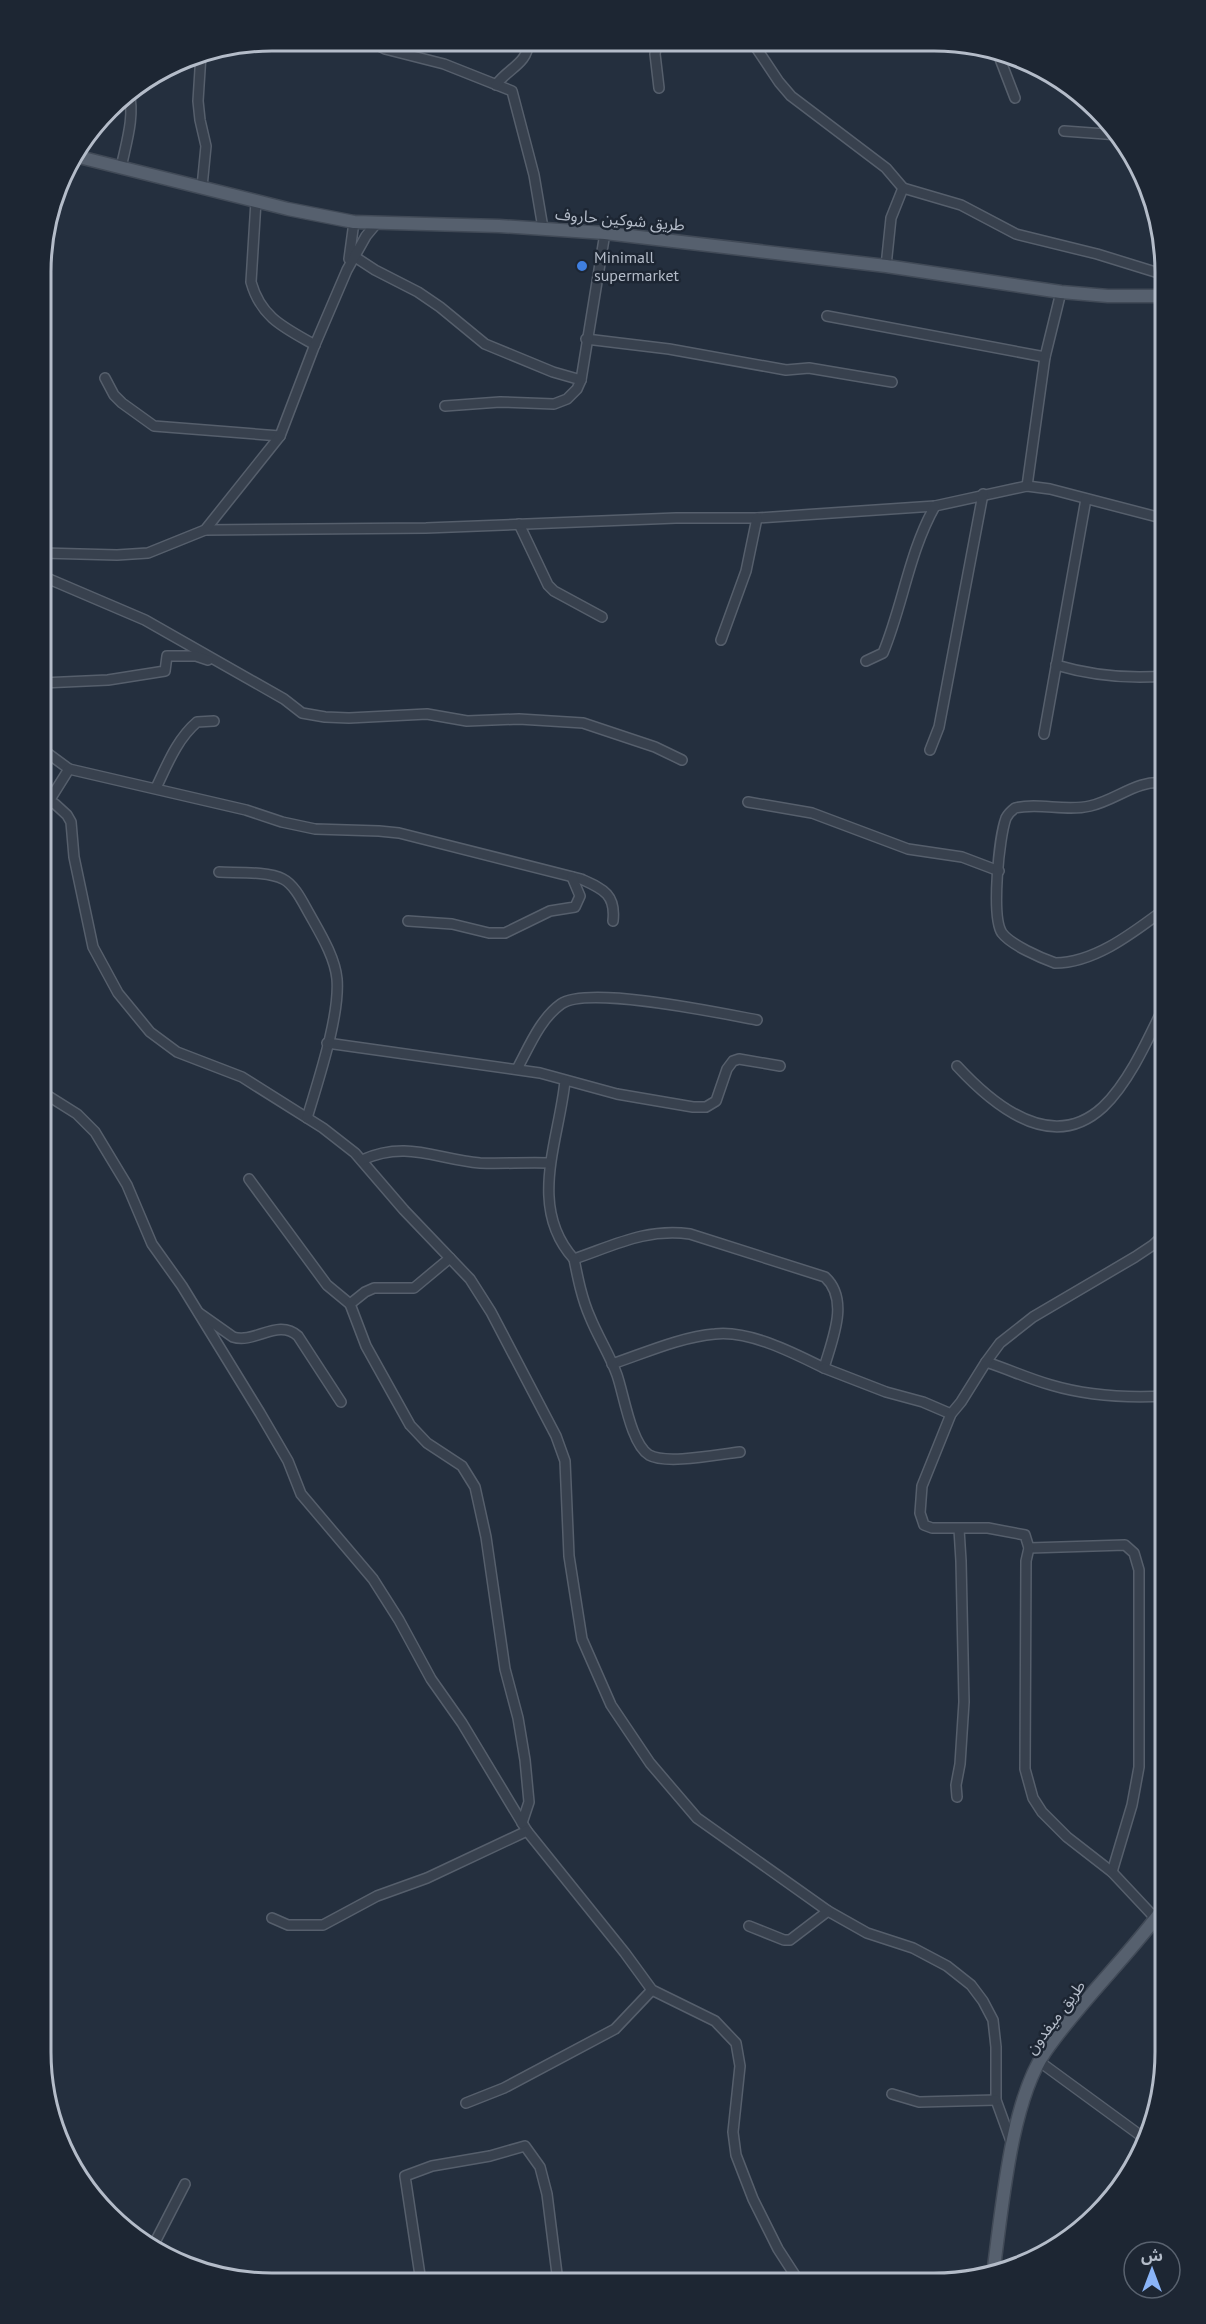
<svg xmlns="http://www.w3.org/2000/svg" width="1206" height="2324" viewBox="0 0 1206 2324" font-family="'PT Sans','Noto Sans Arabic',sans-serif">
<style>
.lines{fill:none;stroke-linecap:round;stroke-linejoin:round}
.minor-casing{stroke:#565f6c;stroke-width:12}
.major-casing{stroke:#414a57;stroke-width:15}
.minor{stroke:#38414e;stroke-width:9}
.major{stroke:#56606e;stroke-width:12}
.shop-dot{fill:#3f7fe0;stroke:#1d2633;stroke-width:2}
.labels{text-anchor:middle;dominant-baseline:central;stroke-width:5;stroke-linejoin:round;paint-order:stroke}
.street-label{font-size:16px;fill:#b4bcc9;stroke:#1d2633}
.poi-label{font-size:16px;fill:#b4bcc9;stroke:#1d2633;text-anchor:start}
.rim{fill:none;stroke:#b4bcc9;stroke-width:3}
</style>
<rect width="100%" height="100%" fill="#242f3e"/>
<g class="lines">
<defs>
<g id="minor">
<path d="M369 41 385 49 444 64 512 91 534 175 543 228"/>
<path d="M657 43 655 54 659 88"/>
<path d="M753 43 779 82 791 96 886 168 903 188 891 218 886 266"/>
<path d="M997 51 1015 98"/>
<path d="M201 54 198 101 200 120 206 146 202 187"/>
<path d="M496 85C507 69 529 63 528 42"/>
<path d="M1064 131 1119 135"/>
<path d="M121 168C126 143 135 117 129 92"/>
<path d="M903 188 961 205 1016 234 1097 254 1165 275"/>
<path d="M256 201 251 282C261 318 285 328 315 345"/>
<path d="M42 248 49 230"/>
<path d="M352 255 375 270 418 292 440 307 485 344 553 372 581 380"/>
<path d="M349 259 354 222"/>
<path d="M827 316 1045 357"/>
<path d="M586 339 669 349 786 370 809 368 892 382"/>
<path d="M105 378 114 395 122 403 154 426 280 436"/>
<path d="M445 406 500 402 554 404 567 399 577 389 581 380 605 233"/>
<path d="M1027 486 1045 357 1061 292"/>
<path d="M519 524 548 585 554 591 602 617"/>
<path d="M205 530 426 528 676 518H757L935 506 1027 486 1050 489 1165 519"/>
<path d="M42 553 117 555 148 553 205 530 280 436 314 347 347 270 366 236 376 224"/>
<path d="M42 576 145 620 284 699 302 713 325 717 349 718 427 714 467 721 519 719 583 723 655 747 682 760"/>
<path d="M721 640 746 571 757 518"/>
<path d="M866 661 883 653C903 605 909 552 935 506"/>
<path d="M1056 665C1090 675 1129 679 1165 676"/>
<path d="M42 683 108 680 165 671 167 656H196L208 660"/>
<path d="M1044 734 1086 499"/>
<path d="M42 749 69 769"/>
<path d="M930 750 939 727 983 494"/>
<path d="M156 788C167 765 177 739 197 722L214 721"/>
<path d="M42 799 55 804 67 815 71 822 74 857 93 947 118 993 150 1032 177 1052 242 1077 323 1128 355 1153 404 1210 470 1279 491 1312 556 1436 565 1461 569 1556 582 1639 611 1705 650 1763 697 1818 828 1911 867 1933 913 1948 947 1966 971 1985 983 2001 993 2020 996 2047V2100L1012 2144"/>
<path d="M49 801 69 769 246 810 282 822 315 829 379 831 399 833 581 879C603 889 616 894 613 921"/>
<path d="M748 802 812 813 908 849 962 857 999 871"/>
<path d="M219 872C236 873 268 871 283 879 295 885 303 903 310 915 320 933 335 957 337 979 340 1016 318 1081 307 1118"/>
<path d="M1165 909C1134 932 1095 963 1055 963 1041 958 1011 945 1002 933 991 917 999 837 1006 818 1008 814 1011 811 1015 808 1039 802 1065 812 1090 806 1117 800 1137 779 1165 783"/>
<path d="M408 921 452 924 489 933H505L550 911 575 907 580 896 572 877"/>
<path d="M327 1043 540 1073 617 1094 693 1107H706L716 1101 727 1069 733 1061 739 1059 780 1066"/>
<path d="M957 1066C994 1106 1052 1154 1103 1107 1130 1081 1149 1037 1165 1004"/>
<path d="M517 1069C529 1047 540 1019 561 1004 588 985 720 1013 757 1020"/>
<path d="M565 1081C559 1141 527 1207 574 1259 615 1245 646 1228 690 1234L825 1277C850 1300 832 1340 824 1368 794 1353 749 1330 715 1334 680 1337 645 1353 612 1364"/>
<path d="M42 1092 77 1114 95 1132 127 1185 152 1244 182 1286 260 1413 288 1461 301 1494 373 1579 399 1620 431 1679 462 1723 527 1831 625 1953 652 1990 715 2021 736 2043 740 2066 733 2132 736 2155 753 2199 778 2249 800 2283"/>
<path d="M362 1160C406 1140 436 1159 480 1163 503 1164 526 1162 549 1163"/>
<path d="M249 1179 327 1285 350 1304"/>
<path d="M450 1258 414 1288H374L365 1292 350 1304 366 1346 410 1425 427 1443 462 1466 475 1487 486 1537 505 1669 518 1718 525 1760 529 1802 522 1823"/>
<path d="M574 1259C578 1279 582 1299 590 1317 598 1337 610 1355 617 1375 624 1395 631 1444 649 1455 667 1465 720 1454 740 1452"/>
<path d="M199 1313 233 1337C255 1344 278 1318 298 1336L341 1402"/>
<path d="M986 1362C1008 1369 1029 1379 1051 1385 1088 1396 1127 1398 1165 1396"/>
<path d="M824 1368 886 1392 923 1402 951 1414"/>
<path d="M1029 1548 1125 1545 1134 1553 1139 1570V1767L1132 1805 1112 1872"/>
<path d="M957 1797 956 1785 960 1764 964 1702 961 1561 959 1529"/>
<path d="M272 1918 288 1925H323L377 1896 427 1878 527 1831"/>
<path d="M1156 1919 1112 1872 1067 1837 1042 1812 1033 1798 1025 1769 1026 1561 1029 1548 1025 1535 988 1528H932L924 1525 920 1513 922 1486 951 1414 961 1402 986 1362 1000 1343 1033 1317 1135 1257 1153 1245 1165 1234"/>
<path d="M749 1926 784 1940H790L828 1911"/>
<path d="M1040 2062 1148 2141"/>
<path d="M892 2094 919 2102 996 2100"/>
<path d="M466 2103 504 2088 615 2029 652 1990"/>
<path d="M152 2248 185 2184"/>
<path d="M421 2282 405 2176 432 2166 490 2156 525 2146 540 2167 547 2194 558 2282"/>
</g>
<g id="major">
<path d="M75 156 288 209 354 222 499 226 605 233 886 266 1061 292 1108 296H1165"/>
<path d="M993 2274C1002 2211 1010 2103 1045 2052 1081 2000 1128 1957 1165 1906"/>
</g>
</defs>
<!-- minor casing -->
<use href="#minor" class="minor-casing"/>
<!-- major casing -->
<use href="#major" class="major-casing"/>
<!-- minor -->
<use href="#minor" class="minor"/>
<!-- major -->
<use href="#major" class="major"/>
</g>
<!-- markers -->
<circle class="shop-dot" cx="582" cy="266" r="6"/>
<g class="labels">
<!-- street labels -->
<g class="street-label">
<text transform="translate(620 219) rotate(5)">طريق شوكين حاروف</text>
<text transform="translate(1055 2017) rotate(-53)">طريق ميفدون</text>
</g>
<!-- poi labels -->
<g class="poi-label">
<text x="594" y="257">Minimall<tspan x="594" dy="18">supermarket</tspan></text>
</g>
</g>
<!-- crop -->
<path d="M0 0H1206V2324H0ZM272 51H934A221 221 0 0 1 1155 272V2052A221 221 0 0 1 934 2273H272A221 221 0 0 1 51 2052V272A221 221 0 0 1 272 51Z" fill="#1d2633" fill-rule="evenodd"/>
<path class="rim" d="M272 51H934A221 221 0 0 1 1155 272V2052A221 221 0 0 1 934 2273H272A221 221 0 0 1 51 2052V272A221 221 0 0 1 272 51Z"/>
<!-- north arrow -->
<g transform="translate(1152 2270)"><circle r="28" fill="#1d2633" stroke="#59626f" stroke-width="1.5"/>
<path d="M0-4.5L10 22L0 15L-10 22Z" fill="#8ab4f8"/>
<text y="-9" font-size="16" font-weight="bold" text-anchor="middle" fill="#b4bcc9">ش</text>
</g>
</svg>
